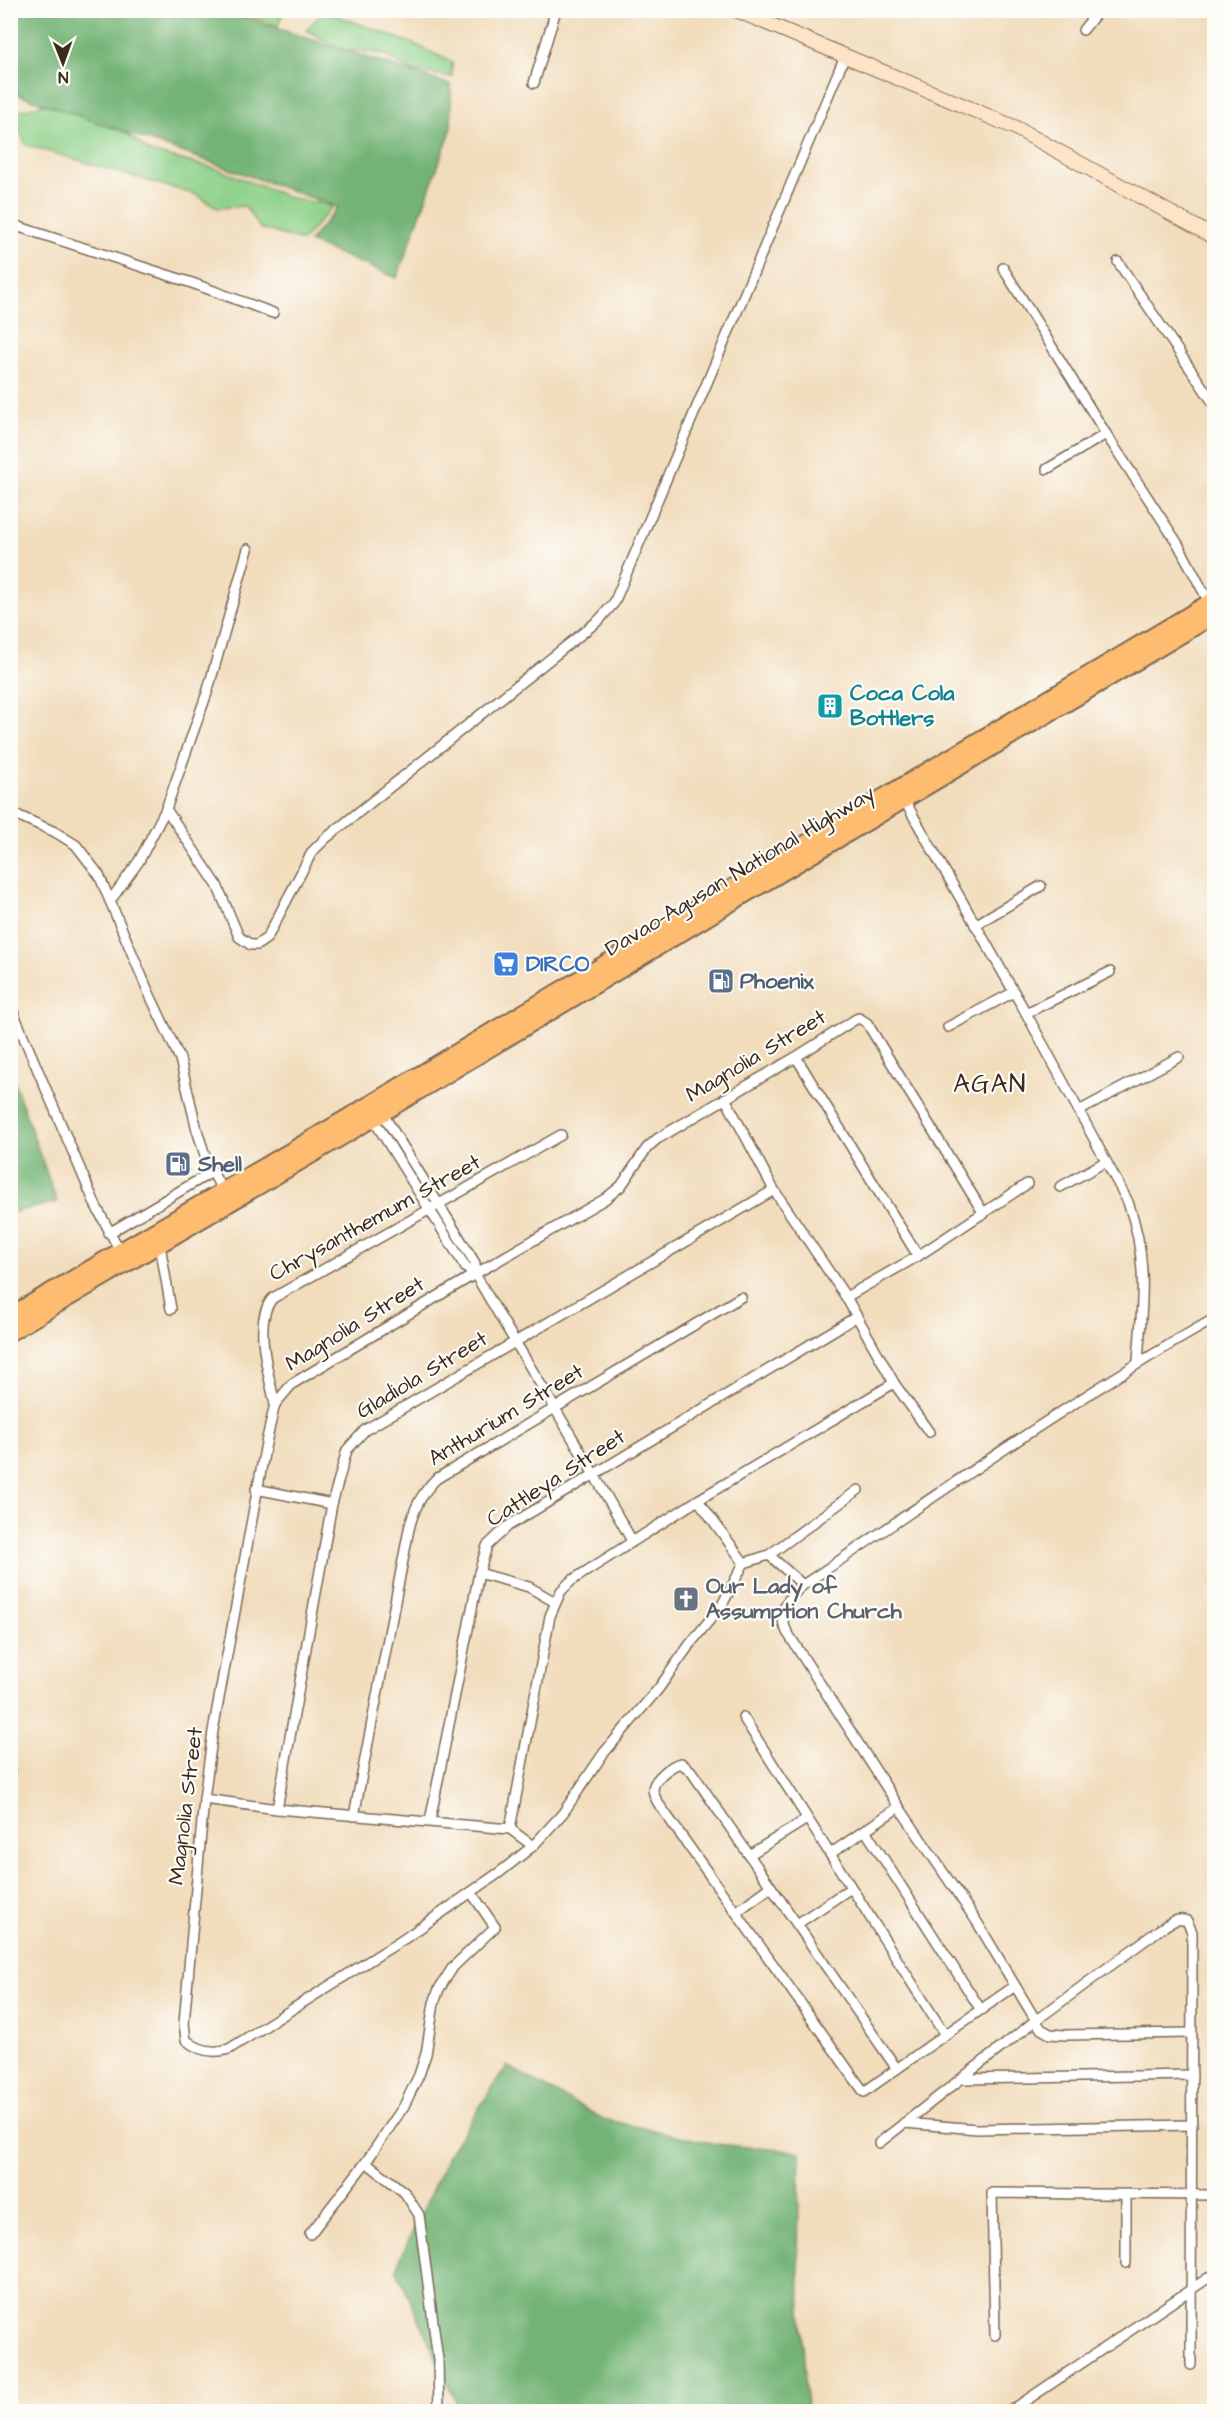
<svg xmlns="http://www.w3.org/2000/svg" width="1225" height="2422" viewBox="0 0 1225 2422" font-family="'Architects Daughter',sans-serif">
<style>
.green{fill:#8fd28a;stroke:#657e54;stroke-width:1.5}
.forest{fill:#73b476;stroke:#576f4a;stroke-width:1.5}
.lines{fill:none;stroke-linecap:round;stroke-linejoin:round}
.minor-casing{stroke:#7b6855;stroke-width:12}
.secondary-casing{stroke:#7b6855;stroke-width:16}
.trunk-casing{stroke:#7b6855;stroke-width:20}
.minor{stroke:#fff;stroke-width:9}
.secondary{stroke:#fee4c6;stroke-width:14}
.trunk{stroke:#fdbc70;stroke-width:16}
.labels{text-anchor:middle;dominant-baseline:central;stroke-width:4.5;stroke-linejoin:round;paint-order:stroke}
.culture-label{font-size:22px;font-weight:bold;fill:#0d838f;stroke:#fdfcf7;text-anchor:start}
.street-label{font-size:22px;fill:#3b2a1e;stroke:#fdfcf7}
.shop-label{font-size:22px;font-weight:bold;fill:#366cbe;stroke:#fdfcf7;text-anchor:start}
.service-label{font-size:22px;font-weight:bold;fill:#4e5e75;stroke:#fdfcf7;text-anchor:start}
.worship-label{font-size:22px;font-weight:bold;fill:#5b616d;stroke:#fdfcf7;text-anchor:start}
.quarter-label{font-size:26px;letter-spacing:1.5px;fill:#3b2a1e;stroke:#fdfcf7}
</style>
<rect width="100%" height="100%" fill="#fdfcf7"/>
<filter id="ink" filterUnits="userSpaceOnUse"><feTurbulence type="fractalNoise" baseFrequency=".0167" numOctaves="2"/><feDisplacementMap in="SourceGraphic" scale="12" xChannelSelector="R" yChannelSelector="G"/><feConvolveMatrix kernelMatrix="1 2 1 2 8 2 1 2 1" color-interpolation-filters="sRGB"/></filter>
<filter id="wash" filterUnits="userSpaceOnUse"><feTurbulence type="fractalNoise" baseFrequency=".008" numOctaves="4" result="noise"/><feDisplacementMap in="SourceGraphic" scale="24" xChannelSelector="R" yChannelSelector="G"/><feGaussianBlur stdDeviation="1.35" result="paint"/><feColorMatrix in="noise" values="0 0 0 0 0 0 0 0 0 0 0 0 0 0 0 0 0 1.4 0 .05"/><feComposite in="paint" operator="in"/></filter>
<g filter="url(#wash)">
<rect width="100%" height="100%" fill="#f1dcbb"/>
<!-- green -->
<g class="green">
<path d="M233 11H283L278 26Z"/>
<path d="M324 11 411 43 452 62V77L412 71 381 53 344 50 306 30Z"/>
<path d="M55 101 120 128 150 152 217 169 291 198 333 206 302 241 260 228 245 206 217 208 197 195 26 145 12 113Z"/>
</g>
<!-- forest -->
<g class="forest">
<path d="M11 10 225 11 451 85V130L397 278 309 242 338 207 11 92Z"/>
<path d="M11 1073 57 1202 11 1213H10Z"/>
<path d="M507 2066 603 2119 715 2144 800 2152 798 2256 807 2411H460L396 2268 449 2153Z"/>
</g>
</g>
<g filter="url(#ink)">
<g class="lines">
<defs>
<g id="minor">
<path d="M1083 30 1099 10"/>
<path d="M534 83 556 10"/>
<path d="M10 224 192 283 273 313"/>
<path d="M1118 262 1214 404"/>
<path d="M1003 268 1106 434 1178 544 1211 606"/>
<path d="M1047 469 1106 434"/>
<path d="M248 549 207 693 166 809 217 885 239 937 251 945H257L267 938 312 852 325 839 599 620 614 603 845 56"/>
<path d="M903 798 1026 1013 1128 1202C1149 1261 1142 1302 1138 1361"/>
<path d="M10 812 55 832 76 845 99 875 148 991 180 1059 197 1130 208 1165 225 1194"/>
<path d="M110 901 139 861 166 809"/>
<path d="M975 925 1041 886"/>
<path d="M10 1005 96 1206 120 1251"/>
<path d="M1026 1013 1110 972"/>
<path d="M948 1027 1014 992"/>
<path d="M796 1057 918 1256"/>
<path d="M725 1098 774 1190 846 1297 894 1383 929 1432"/>
<path d="M381 1111 475 1263V1274"/>
<path d="M1079 1111 1179 1057"/>
<path d="M372 1117 466 1268 475 1274C527 1363 582 1451 632 1541"/>
<path d="M1060 1187 1105 1162"/>
<path d="M109 1233 212 1172"/>
<path d="M160 1245 171 1309"/>
<path d="M846 1297 918 1256 1027 1184"/>
<path d="M275 1404C269 1376 252 1320 273 1298L561 1135"/>
<path d="M256 1489 332 1504"/>
<path d="M698 1500 744 1563"/>
<path d="M769 1555 858 1490"/>
<path d="M479 1573 529 1587 555 1602"/>
<path d="M803 1585 769 1555 744 1563 722 1605 690 1644 659 1688 603 1754 563 1813 533 1846 500 1872 404 1939 229 2049C213 2054 199 2051 186 2040L184 2023 204 1799 213 1731 266 1443 275 1404 292 1384 475 1274 605 1199 621 1186 647 1148 657 1139 796 1057 856 1019 859 1018 867 1023 984 1214"/>
<path d="M743 1717 945 2035"/>
<path d="M10 1769V1781"/>
<path d="M204 1799 277 1809 510 1829 533 1846"/>
<path d="M277 1809 332 1504 347 1450 365 1430 774 1190"/>
<path d="M354 1816 409 1529C414 1509 421 1494 436 1479L741 1297"/>
<path d="M430 1821 479 1573 487 1546 508 1526 856 1317"/>
<path d="M510 1829 550 1616 561 1591 571 1581 698 1500 894 1383"/>
<path d="M865 1830 981 2010"/>
<path d="M830 1854 899 1807"/>
<path d="M749 1855 807 1819"/>
<path d="M736 1912 771 1887"/>
<path d="M797 1924 851 1888"/>
<path d="M1192 2033 1065 2035 1050 2034 1041 2029 977 1922 899 1807 787 1632C776 1610 787 1599 803 1585 939 1494 1072 1399 1214 1319"/>
<path d="M897 2069 691 1771 681 1763C671 1765 654 1779 653 1789 653 1794 656 1799 658 1803L864 2092C914 2057 964 2021 1015 1986"/>
<path d="M962 2079 1192 2075"/>
<path d="M904 2123 977 2129 1192 2125"/>
<path d="M879 2143 1035 2021 1159 1930C1168 1924 1176 1917 1187 1921L1192 1932V1942L1191 2365"/>
<path d="M366 2162 405 2193 419 2215 438 2360 439 2412"/>
<path d="M1126 2194V2263"/>
<path d="M310 2234 366 2162 404 2106 419 2075 426 2054 434 2003 439 1989 453 1967 495 1927 471 1892"/>
<path d="M995 2335 992 2193 1214 2195"/>
<path d="M1009 2412 1214 2274"/>
</g>
<path id="secondary" d="M736 10 1014 127 1214 237"/>
<g id="trunk">
<path d="M10 1316 334 1126 1214 600"/>
<path d="M10 1332 382 1113 747 893 1214 615"/>
</g>
</defs>
<!-- minor casing -->
<use href="#minor" class="minor-casing"/>
<!-- secondary casing -->
<use href="#secondary" class="secondary-casing"/>
<!-- trunk casing -->
<use href="#trunk" class="trunk-casing"/>
<!-- minor -->
<use href="#minor" class="minor"/>
<!-- secondary -->
<use href="#secondary" class="secondary"/>
<!-- trunk -->
<use href="#trunk" class="trunk"/>
</g>
</g>
<!-- icons -->
<defs>
<symbol id="building-square" viewBox="-11 -11 22 22"><rect x="-9" y="-9" width="18" height="18" rx="4" fill="#0f9aa8" stroke="#fdfcf7"/><path d="M-4-6H4V6H1V3H-1V6H-4ZM-2.5-4.3h1.7v1.8h-1.7ZM.8-4.3h1.7v1.8H.8ZM-2.5-1h1.7V.8h-1.7ZM.8-1h1.7V.8H.8Z" fill="#fff"/></symbol>
<symbol id="supermarket-square" viewBox="-11 -11 22 22"><rect x="-9" y="-9" width="18" height="18" rx="4" fill="#3f7fe0" stroke="#fdfcf7"/><path d="M-6-5.5h2.5l.6 2H6L4.5 2H-2.5L-4.4-4H-6ZM-1.5 3.2a1.3 1.3 0 1 0 .1 0ZM3 3.2a1.3 1.3 0 1 0 .1 0Z" fill="#fff"/></symbol>
<symbol id="fuel-square" viewBox="-11 -11 22 22"><rect x="-9" y="-9" width="18" height="18" rx="4" fill="#5c6f8a" stroke="#fdfcf7"/><path d="M-5.5-6h7V0h2V4h1.3V-2.5L3-4.5l.8-.8L6-3V5H2.5V1h-1V6h-7ZM-4.2-4.7v3.2H.2V-4.7Z" fill="#fff"/></symbol>
<symbol id="church-square" viewBox="-11 -11 22 22"><rect x="-9" y="-9" width="18" height="18" rx="4" fill="#6b7280" stroke="#fdfcf7"/><path d="M-1.2-6h2.4v3.5h3.3v2.4h-3.3V6h-2.4V-.1h-3.3v-2.4h3.3Z" fill="#fff"/></symbol>
</defs>
<g fill-rule="evenodd">
<use href="#building-square" x="815" y="691" width="30" height="30"/>
<use href="#supermarket-square" x="491" y="949" width="30" height="30"/>
<use href="#fuel-square" x="706" y="966" width="30" height="30"/>
<use href="#fuel-square" x="163" y="1149" width="30" height="30"/>
<use href="#church-square" x="671" y="1584" width="30" height="30"/>
</g>
<g class="labels">
<!-- culture labels -->
<g class="culture-label">
<text x="850" y="693">Coca Cola<tspan x="850" dy="25">Bottlers</tspan></text>
</g>
<!-- street labels -->
<g class="street-label">
<text transform="translate(740 871) rotate(-31)">Davao-Agusan National Highway</text>
<text transform="translate(756 1056) rotate(-31)">Magnolia Street</text>
<text transform="translate(375 1218) rotate(-29)">Chrysanthemum Street</text>
<text transform="translate(355 1324) rotate(-32)">Magnolia Street</text>
<text transform="translate(422 1375) rotate(-31)">Gladiola Street</text>
<text transform="translate(506 1415) rotate(-31)">Anthurium Street</text>
<text transform="translate(556 1478) rotate(-33)">Cattleya Street</text>
<text transform="translate(186 1806) rotate(-83)">Magnolia Street</text>
</g>
<!-- shop labels -->
<g class="shop-label">
<text x="526" y="964">DIRCO</text>
</g>
<!-- service labels -->
<g class="service-label">
<text x="740" y="981">Phoenix</text>
<text x="198" y="1164">Shell</text>
</g>
<!-- worship labels -->
<g class="worship-label">
<text x="706" y="1586">Our Lady of<tspan x="706" dy="25">Assumption Church</tspan></text>
</g>
<!-- quarter labels -->
<g class="quarter-label">
<text x="990" y="1084">AGAN</text>
</g>
</g>
<!-- margin -->
<rect width="1225" height="2422" fill="none" stroke="#fdfcf7" stroke-width="36"/>
<!-- north arrow -->
<g transform="translate(63 63) rotate(179)" stroke="#fdfcf7" stroke-width="4.5" paint-order="stroke">
<path d="M0-4.5L10 22L0 15L-10 22Z" fill="#3b2a1e"/>
<text y="-9" font-size="16" font-weight="bold" text-anchor="middle" fill="#3b2a1e">N</text>
</g>
</svg>
